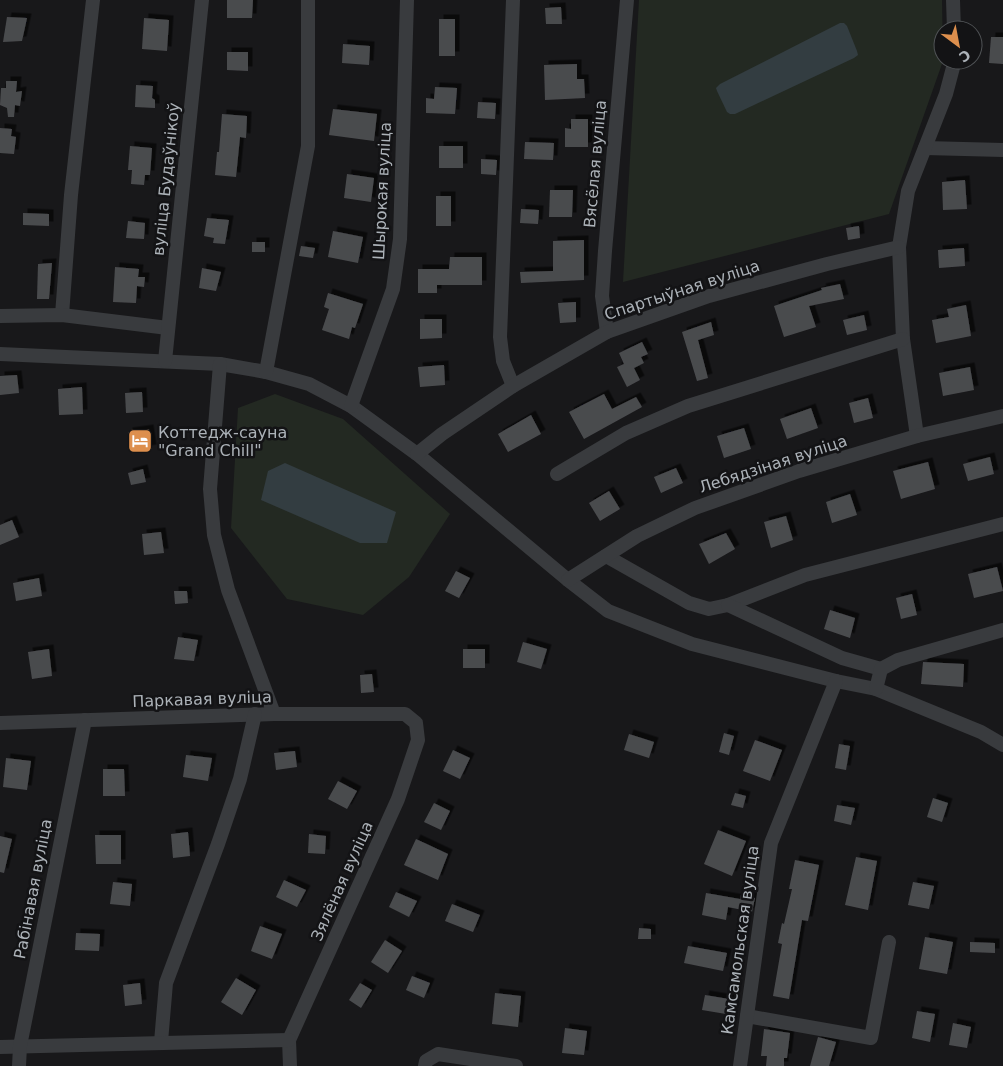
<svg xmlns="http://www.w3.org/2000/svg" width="1003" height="1066" viewBox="0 0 1003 1066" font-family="'DejaVu Sans',sans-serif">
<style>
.green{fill:#232922}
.water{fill:#333d41}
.building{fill:#4a4b4e;filter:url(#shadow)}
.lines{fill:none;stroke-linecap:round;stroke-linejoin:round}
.minor{stroke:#393b3e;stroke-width:14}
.labels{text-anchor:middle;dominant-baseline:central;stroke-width:5;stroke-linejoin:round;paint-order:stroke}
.street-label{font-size:16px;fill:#acb2b8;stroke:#131315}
.poi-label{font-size:16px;fill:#acb2b8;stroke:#131315;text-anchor:start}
</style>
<defs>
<filter id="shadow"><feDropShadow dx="4.5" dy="-4.5" stdDeviation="0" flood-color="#0009"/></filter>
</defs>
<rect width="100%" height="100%" fill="#18181a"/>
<!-- green -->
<g class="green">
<path d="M639 0H942L943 61 889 214 623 282Z"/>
<path d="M275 394 343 419 450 514 409 577 363 615 287 599 231 528 238 408Z"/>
</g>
<!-- water -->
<g class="water">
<path d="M840 23H844L847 26 857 51 858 55 854 58 735 114H730L727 112 717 91 716 88 720 84Z"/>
<path d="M285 463 396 512 387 543H360L261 500 268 471Z"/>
</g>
<!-- building -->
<g class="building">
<path d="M227 0H253L252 18H227Z"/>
<path d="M561 7 562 24H546L545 8Z"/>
<path d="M7 17 27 18 22 41 3 42Z"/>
<path d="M144 18 169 20 167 51 142 49Z"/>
<rect x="439" y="19" width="16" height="37"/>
<path d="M991 37H1003V64L989 63Z"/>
<path d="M343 44 370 46 369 65 342 63Z"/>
<path d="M227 52H248V71L227 70Z"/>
<path d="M577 64V79H584L585 98 545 100 544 65Z"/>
<path d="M6 81H17L16 92 22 91 20 106 15 105 14 117H8L7 108 0 105 1 88H6Z"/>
<path d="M136 85 153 86 152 98 155 100V108L135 107Z"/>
<path d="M435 87 457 88 455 114 426 113V98L434 99Z"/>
<path d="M478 102 496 103 495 119 477 118Z"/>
<path d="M333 109 377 114 374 141 329 135Z"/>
<path d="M222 114 247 116 246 138 240 137 236 177 215 175 217 152H219Z"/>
<path d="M571 119H588V147H565V128L571 129Z"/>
<path d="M0 128 12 129 11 136 16 137 14 154 0 153Z"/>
<path d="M525 142 554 143 553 160 524 159Z"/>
<path d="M130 146 152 148 150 175H145L144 185 131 184 132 170H128Z"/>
<rect x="439" y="146" width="24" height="22"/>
<path d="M481 159 497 160 496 175 481 174Z"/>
<path d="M347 174 374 178 371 202 344 198Z"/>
<path d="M965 180 967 209 943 210 942 182Z"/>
<path d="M550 190H573L572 217H549Z"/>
<rect x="436" y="196" width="15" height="30"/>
<path d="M521 209 539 210 538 224 520 223Z"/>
<path d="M23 213 49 214V226L23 225Z"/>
<path d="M207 218 229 220 225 244 213 243 214 238 204 236Z"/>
<path d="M128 221 145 223 144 239 126 238Z"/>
<path d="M859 226 860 238 848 240 846 228Z"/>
<path d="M333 231 363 237 358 263 328 257Z"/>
<path d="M584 240V280L521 283 520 272 553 271V241Z"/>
<rect x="252" y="242" width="13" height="10"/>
<path d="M301 246 315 248 313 258 299 256Z"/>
<path d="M964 248 965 266 939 268 938 250Z"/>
<path d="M450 257H482V285H437V293H418V269H449Z"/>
<path d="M52 263 49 299H37L38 264Z"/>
<path d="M115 267 139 269 138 277H145L144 287 137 286 136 303 113 302Z"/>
<path d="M202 268 221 272 216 291 199 288Z"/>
<path d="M840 284 844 299 809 306 816 327 784 337 774 306 822 290 821 288Z"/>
<path d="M328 293 363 304 355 328 352 327 349 339 322 330 329 309 324 307Z"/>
<path d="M576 302V322L560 323 558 303Z"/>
<path d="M966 305 971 336 936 343 932 320 949 317 947 309Z"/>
<path d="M864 315 867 330 847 335 843 320Z"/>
<path d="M420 319H442V338L420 339Z"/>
<path d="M711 322 714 335 698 340 708 378 697 381 682 332Z"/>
<path d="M642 342 648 354 641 357 644 363 634 368 640 380 627 387 617 367 624 364 619 353Z"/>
<path d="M444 365 445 385 420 387 418 367Z"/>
<path d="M970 367 974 390 943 396 939 373Z"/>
<path d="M17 375 19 393 0 395V376Z"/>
<path d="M82 387 83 414 59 415 58 389Z"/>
<path d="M142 392 143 412 126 413 125 393Z"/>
<path d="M604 394 612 409 636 397 642 407 584 439 569 412Z"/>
<path d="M868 398 873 418 854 423 849 403Z"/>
<path d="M811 408 818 428 787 439 780 419Z"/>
<path d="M531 415 541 434 508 452 498 434Z"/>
<path d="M744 428 751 449 724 458 717 436Z"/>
<path d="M149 429 152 449 131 452 128 432Z"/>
<path d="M990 457 994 474 968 481 963 464Z"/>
<path d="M928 462 935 489 901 499 893 471Z"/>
<path d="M676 468 683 483 661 493 654 477Z"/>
<path d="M143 469 146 482 131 485 128 473Z"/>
<path d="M609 491 620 509 600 521 589 503Z"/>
<path d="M850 494 857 515 832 523 826 502Z"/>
<path d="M786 516 793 540 771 548 764 522Z"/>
<path d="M12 520 19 537 0 545V525Z"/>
<path d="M161 532 164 553 144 555 142 534Z"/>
<path d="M726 533 735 549 709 564 699 544Z"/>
<path d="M997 567 1003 591 974 598 968 574Z"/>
<path d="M456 571 470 578 459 598 445 591Z"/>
<path d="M39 578 42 596 16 601 13 583Z"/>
<path d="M174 591H187L188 603 175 604Z"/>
<path d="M912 594 917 615 901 619 896 598Z"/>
<path d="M830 610 855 618 850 638 824 629Z"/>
<path d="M178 637 198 640 194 661 174 659Z"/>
<path d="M523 642 547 649 541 669 517 662Z"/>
<path d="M49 649 52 676 32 679 28 652Z"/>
<rect x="463" y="649" width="22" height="19"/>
<path d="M923 662 964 664 963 687 921 684Z"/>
<path d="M372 674 374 692 361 693 360 675Z"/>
<path d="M724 733 734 736 729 755 719 752Z"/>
<path d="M629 734 654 742 649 758 624 750Z"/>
<path d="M755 740 782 750 770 781 743 771Z"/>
<path d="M839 744 850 746 846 770 835 768Z"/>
<path d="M453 750 470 758 460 779 443 771Z"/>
<path d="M295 751 297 767 276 770 274 753Z"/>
<path d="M186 755 212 758 208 781 183 777Z"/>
<path d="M6 758 31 761 27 790 3 787Z"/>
<path d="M103 769H124L125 796H103Z"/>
<path d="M338 781 357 791 347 809 328 799Z"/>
<path d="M735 793 746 796 743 808 731 805Z"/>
<path d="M933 798 948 803 942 822 927 817Z"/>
<path d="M434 803 450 811 441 830 424 822Z"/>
<path d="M837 805 855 808 851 825 834 821Z"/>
<path d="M718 830 746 841 732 876 704 864Z"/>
<path d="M188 832 190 856 173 858 171 834Z"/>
<path d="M309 834 326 836 325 854 308 853Z"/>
<path d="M95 835H121V864H96Z"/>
<path d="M0 836 12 839 4 873 0 872Z"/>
<path d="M416 839 448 854 438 880 404 865Z"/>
<path d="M856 857 877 861 868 910 845 905Z"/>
<path d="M795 860 819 865 808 921 802 920 789 999 773 996 782 944 778 943 782 923 784 924 792 889H789Z"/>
<path d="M284 880 306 890 297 907 276 897Z"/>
<path d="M113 882 132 884 130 906 110 904Z"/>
<path d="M913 882 934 886 929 909 908 905Z"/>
<path d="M396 892 417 901 409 917 389 907Z"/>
<path d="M706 893 740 899 741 895 755 898 752 912 728 907 726 920 702 915Z"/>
<path d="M452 904 480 915 473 932 445 921Z"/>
<path d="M260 926 282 934 272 959 251 951Z"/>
<path d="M639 928 651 929V939H638Z"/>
<path d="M76 933 100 934 99 951 75 950Z"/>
<path d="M925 937 953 942 947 974 919 969Z"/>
<path d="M385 940 402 951 388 973 371 962Z"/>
<path d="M970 942 995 943V953L970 952Z"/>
<path d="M688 946 727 953 723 971 684 963Z"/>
<path d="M412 976 430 983 424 998 406 990Z"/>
<path d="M236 978 256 990 242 1015 221 1002Z"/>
<path d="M140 983 142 1004 125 1006 123 985Z"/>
<path d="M360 983 372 990 361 1008 349 1000Z"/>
<path d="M495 993 521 996 518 1027 492 1024Z"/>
<path d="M705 995 735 1000 732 1015 702 1010Z"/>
<path d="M917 1011 935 1014 930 1042 912 1038Z"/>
<path d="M953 1023 971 1027 967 1048 949 1045Z"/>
<path d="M565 1028 587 1031 584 1055 562 1053Z"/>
<path d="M764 1029 790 1033 787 1058H784V1066H766L767 1056H761Z"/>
<path d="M818 1037 836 1042 829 1066H810Z"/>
</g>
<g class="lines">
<!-- minor -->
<g class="minor">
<path d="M953 0 954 30"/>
<path d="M925 148 1003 150"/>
<path d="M62 315 71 195 93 0"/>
<path d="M0 316 62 315 168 328"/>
<path d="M607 332 602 296 605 251 627 0"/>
<path d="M0 354 220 364 266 372 309 384 351 406 417 454 568 580 608 611 692 644 836 681 876 689 981 732 1003 745"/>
<path d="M165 361 202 0"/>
<path d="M220 364 210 489 214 535 228 590 274 714"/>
<path d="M266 372 308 146V0"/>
<path d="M513 386 503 361 500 337 513 0"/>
<path d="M351 406 393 289 400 239 407 0"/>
<path d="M917 436 903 339 899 247 908 191 946 94 955 60"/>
<path d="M417 454 442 434 513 386 607 332 709 296 827 264 899 247"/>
<path d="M557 474 626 433 688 406 903 339"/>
<path d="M606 556 689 603 709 609 728 605 805 575 1003 524"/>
<path d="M568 580 637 536 695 508 799 471 917 436 1003 416"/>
<path d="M728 605 842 658 881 669"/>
<path d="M876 689 881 669 898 660 1003 630"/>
<path d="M0 723 274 714H405L416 723 418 740 398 799 289 1040 290 1066"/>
<path d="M747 1016 871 1038 889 942"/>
<path d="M161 1042 166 983 218 844 240 779 255 714"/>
<path d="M0 1047 289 1040"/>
<path d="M19 1066 20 1046 85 720"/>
<path d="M425 1066 426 1061 438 1054 516 1066"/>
<path d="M740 1066 771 843 836 681"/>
</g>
</g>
<!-- icons -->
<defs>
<symbol id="hotel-square" viewBox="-11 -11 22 22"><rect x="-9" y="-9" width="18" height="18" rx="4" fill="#dd8f4d" stroke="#131315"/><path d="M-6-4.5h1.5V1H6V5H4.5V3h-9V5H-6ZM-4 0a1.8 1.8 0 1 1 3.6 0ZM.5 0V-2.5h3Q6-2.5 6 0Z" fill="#fff"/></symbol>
</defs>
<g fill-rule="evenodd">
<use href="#hotel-square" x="126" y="427" width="28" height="28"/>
</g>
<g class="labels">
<!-- street labels -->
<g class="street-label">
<text transform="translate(595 164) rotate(-85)">Вясёлая вуліца</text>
<text transform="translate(166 179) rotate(-84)">вуліца Будаўнікоў</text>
<text transform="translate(382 191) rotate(-87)">Шырокая вуліца</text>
<text transform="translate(682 290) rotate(-18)">Спартыўная вуліца</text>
<text transform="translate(773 464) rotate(-18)">Лебядзіная вуліца</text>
<text transform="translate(202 699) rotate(-2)">Паркавая вуліца</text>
<text transform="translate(342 881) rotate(-66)">Зялёная вуліца</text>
<text transform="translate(33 889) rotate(-79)">Рабінавая вуліца</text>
<text transform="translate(740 940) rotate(-82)">Камсамольская вуліца</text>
</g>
<!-- poi labels -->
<g class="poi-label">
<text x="158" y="432">Коттедж-сауна<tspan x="158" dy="18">"Grand Chill"</tspan></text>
</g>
</g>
<!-- north arrow -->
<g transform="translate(958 45) rotate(148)"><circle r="24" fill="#131315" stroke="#505356"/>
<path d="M0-4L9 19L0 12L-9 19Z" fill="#dd8f4d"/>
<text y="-8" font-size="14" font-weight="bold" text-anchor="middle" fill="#acb2b8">С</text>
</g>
</svg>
